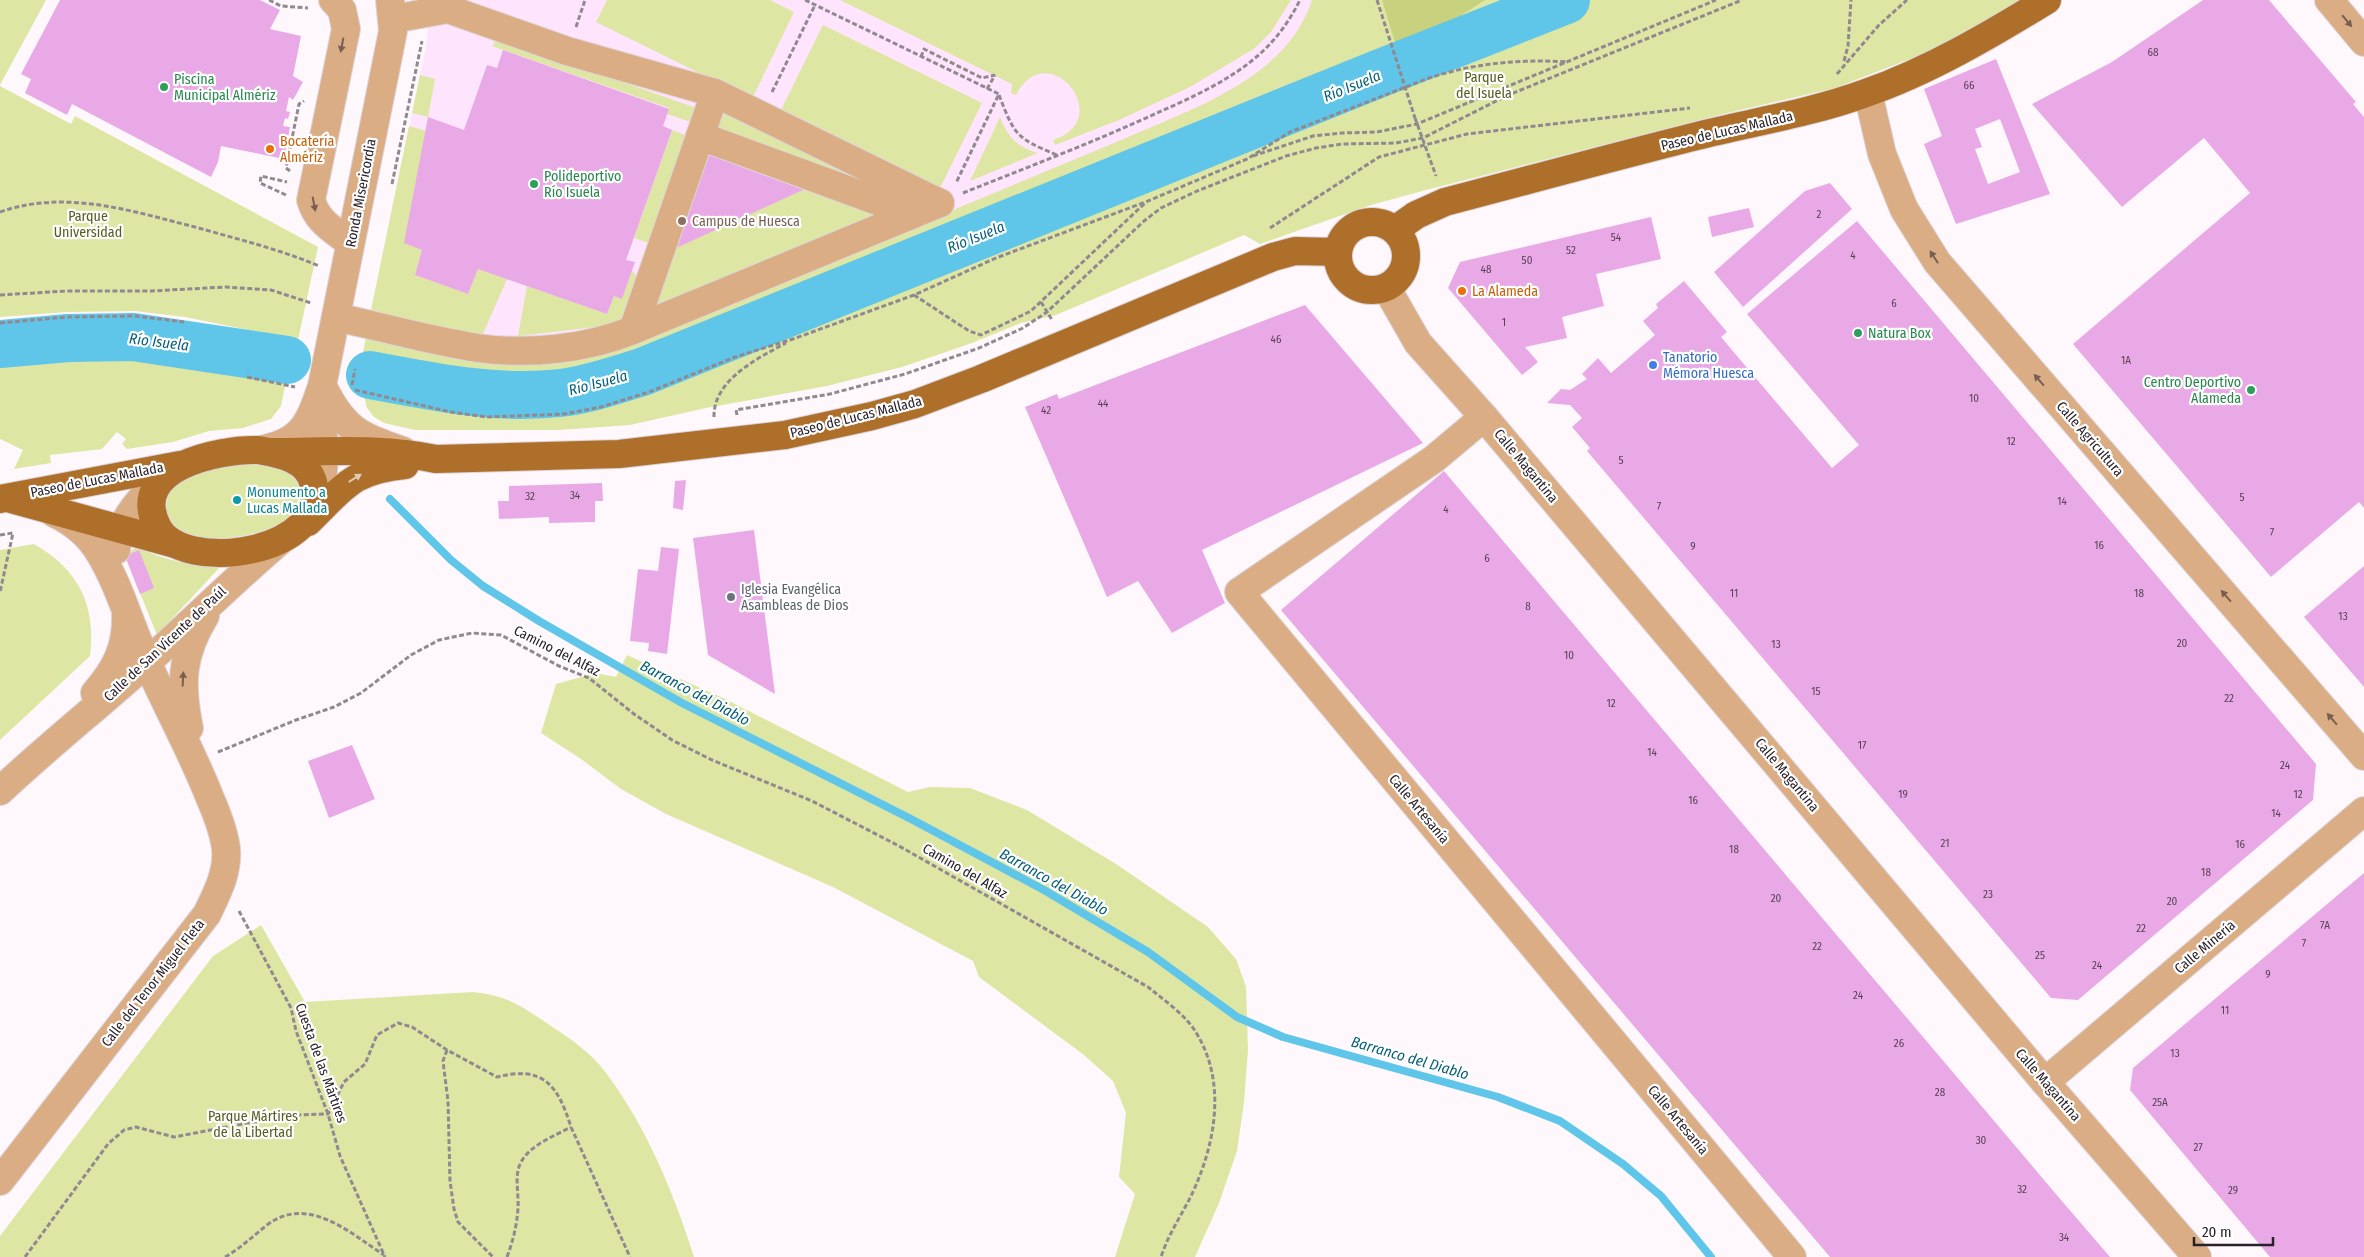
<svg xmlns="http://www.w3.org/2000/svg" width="2364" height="1257" viewBox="0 0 2364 1257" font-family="'Fira Sans Condensed',sans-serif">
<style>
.built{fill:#fee4fc}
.green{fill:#dee6a4}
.forest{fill:#c8d17d}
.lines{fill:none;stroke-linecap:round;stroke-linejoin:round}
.stream{stroke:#5fc6ea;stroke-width:8}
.river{stroke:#5fc6ea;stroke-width:48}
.building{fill:#e9a9e6;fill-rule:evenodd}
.minor-casing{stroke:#dcd5db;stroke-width:30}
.major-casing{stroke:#dcd5db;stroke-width:30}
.path{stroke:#918990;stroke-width:3;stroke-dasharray:5 2.5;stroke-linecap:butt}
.minor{stroke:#daad84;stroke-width:28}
.major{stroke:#ae6f2a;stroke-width:28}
.path-bridge{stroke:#918990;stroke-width:3;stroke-dasharray:5 2.5;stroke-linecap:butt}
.oneway{fill:#795f52}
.oneway2{fill:#e3cdb4}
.leisure-dot{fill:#2e9e5b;stroke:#fff;stroke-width:2}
.food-dot{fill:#e8710a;stroke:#fff;stroke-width:2}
.education-dot{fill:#8d6e63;stroke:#fff;stroke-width:2}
.shop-dot{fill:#3f7fe0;stroke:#fff;stroke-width:2}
.culture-dot{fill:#0f9aa8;stroke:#fff;stroke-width:2}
.worship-dot{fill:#6b7280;stroke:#fff;stroke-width:2}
.labels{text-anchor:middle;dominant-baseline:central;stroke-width:4.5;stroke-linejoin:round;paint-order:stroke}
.number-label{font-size:11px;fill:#594258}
.park-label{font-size:14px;fill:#575c1f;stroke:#fff}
.leisure-label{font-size:14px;fill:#27864d;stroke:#fff;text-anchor:start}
.street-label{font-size:14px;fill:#292029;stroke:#fff}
.food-label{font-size:14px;fill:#c56008;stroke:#fff;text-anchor:start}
.education-label{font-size:14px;fill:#785e54;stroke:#fff;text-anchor:start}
.shop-label{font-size:14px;fill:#366cbe;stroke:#fff;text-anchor:start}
.culture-label{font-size:14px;fill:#0d838f;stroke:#fff;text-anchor:start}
.worship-label{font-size:14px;fill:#5b616d;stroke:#fff;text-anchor:start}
.water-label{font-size:15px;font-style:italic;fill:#055f77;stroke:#fff}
</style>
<rect width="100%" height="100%" fill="#fef8fd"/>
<!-- built -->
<path class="built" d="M425 0H1372L1389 53 641 355 597 370 557 379 509 380 465 377 363 352 427 41 428 23Z"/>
<!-- green -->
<g class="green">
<path d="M0 0H46L0 85Z"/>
<path d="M607 0H770L794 12 752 99 596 22Z"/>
<path d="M840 0H1291L1271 32 1255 48 1190 87 1119 120 1055 145 1053 140C1118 119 1047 34 1016 95L1011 93 1012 84Z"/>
<path d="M1312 0H2019L1978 25 1920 55 1835 88 1727 113 1430 189 1371 205 1260 244 1244 235 1056 315 1021 323 972 343 902 367 827 386 706 408 630 425 559 430H415L384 423 374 417 367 408 364 396 366 388C406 397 446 409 486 413 542 418 595 405 648 389L1399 84 1389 53 641 355 597 370 557 379 509 380 465 377 363 352 367 333 514 364 553 363 591 357 663 331 1126 138C1194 108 1287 78 1312 0Z"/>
<path d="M823 25 982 103 939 190 780 112Z"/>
<path d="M497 40H504L699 109 694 123 667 114 669 108 492 46Z"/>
<path d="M420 75 435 79 428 117 412 113Z"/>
<path d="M0 86 71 124 75 116 318 247 298 340 185 317 135 311 67 312 0 317Z"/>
<path d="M719 107 862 178 863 183 712 127Z"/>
<path d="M1000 117C1007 136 1018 148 1038 153L970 181Z"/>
<path d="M409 126 426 131 422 250 415 275 468 294 478 269 507 279 482 336 370 315Z"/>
<path d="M672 130 690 137 652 244 634 238Z"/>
<path d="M806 188 886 213 650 312 681 220Z"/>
<path d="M632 271 640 279 626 319 596 327 518 336 527 286 607 314 614 296 622 298Z"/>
<path d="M132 355 178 360 286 382 281 406 271 419 243 428 209 431 173 442 127 449 122 444 126 439 117 432 102 449 50 455 51 463 14 469 23 450 0 439V361L69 356Z"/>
<path d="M243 464C263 464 305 467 302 497 301 503 300 510 295 514 273 535 197 551 174 526 168 519 165 511 167 502 170 474 221 466 243 464Z"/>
<path d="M34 544C79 570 96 605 90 656L0 740V550Z"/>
<path d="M136 547C164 560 190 566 221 566L157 635 125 556Z"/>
<path d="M627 655 723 698 908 792 930 787 970 788 1027 810 1116 864 1208 927 1236 959 1246 987 1248 1050 1244 1102 1237 1151 1219 1203 1195 1257H1115L1135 1194 1119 1177 1126 1113 1113 1081 1084 1055 979 977 973 961 833 887 666 814 621 789 581 759 541 733 556 684 596 673 616 677Z"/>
<path d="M261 925 305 1002 473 992C508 996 520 1005 548 1024 569 1038 591 1052 606 1073 646 1126 674 1193 694 1257H0V1236L213 956Z"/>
</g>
<!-- forest -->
<path class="forest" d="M1382 0H1485L1440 29 1397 49Z"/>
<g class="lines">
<!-- stream -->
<path class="stream" d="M390 499 451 560 483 586 539 621 682 703 911 819 1044 890 1148 952 1237 1017 1283 1037 1498 1097 1560 1121 1623 1164 1661 1196 1711 1257"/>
<!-- river -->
<g class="river">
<path d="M0 344 68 338 133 337 287 360"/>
<path d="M370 375C434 387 495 400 560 393 588 390 615 380 642 372L1378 74 1566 0"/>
</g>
</g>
<!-- building -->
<g class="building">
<path d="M60 0H260L280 10 270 29 301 36 293 76 303 82 293 100 289 97 286 111 290 112 288 119 285 118 283 126 290 127 284 159 221 146 218 162 211 177 72 104 67 115 25 93 31 79 21 74Z"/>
<path d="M2203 0H2269L2356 102 2353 104 2364 117V508L2359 502 2271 577 2073 344 2250 193 2204 138 2122 207 2032 104 2112 62Z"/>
<path d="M503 50 669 109 663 126 672 130 626 260 635 262 622 299 614 296 607 314 478 269 468 294 415 275 422 250 404 243 428 117 464 130 487 65 497 68Z"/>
<path d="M1996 59 2050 194 1956 224 1924 144 1942 136 1924 89ZM2000 119 2020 172 1988 184 1975 149 1982 147 1975 129Z"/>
<path d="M709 152 807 188 674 249Z"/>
<path d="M1830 183 1852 209 1743 307 1714 272 1805 191Z"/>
<path d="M1749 208 1754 227 1712 237 1708 217Z"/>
<path d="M1651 217 1661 259 1596 274 1604 306 1562 317 1567 338 1525 347 1538 362 1522 375 1448 288 1460 262Z"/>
<path d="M1857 221 2316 764 2313 800 2078 1000 2051 998 1587 451 1590 448 1572 427 1582 418 1570 405 1547 403 1561 389 1570 390 1587 379 1582 374 1598 358 1611 373 1655 335 1643 321 1658 308 1656 304 1684 281 1727 332 1721 337 1832 468 1859 445 1747 314Z"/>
<path d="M1305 305 1423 443 1202 550 1225 603 1172 633 1138 581 1107 597 1025 407 1057 394 1059 399Z"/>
<path d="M1444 471 2061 1200 2110 1257H1830L1610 998 1281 610Z"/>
<path d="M686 480 683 510 673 508 675 481Z"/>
<path d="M602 483 603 501H595V522L549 523V517L499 519 498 501H509V486Z"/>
<path d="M754 530 775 694 708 655 693 538Z"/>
<path d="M661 547 679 549 667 654 648 651 649 643 630 641 638 569 658 571Z"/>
<path d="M139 550 154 588 140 594 125 556Z"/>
<path d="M2364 566V687L2304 617Z"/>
<path d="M352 745 375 799 329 818 308 761Z"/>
<path d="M2364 873V1257H2270L2130 1090 2133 1068Z"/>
</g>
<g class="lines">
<defs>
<g id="minor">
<path d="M333 0 342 10 346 29 311 200C317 222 334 230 350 243"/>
<path d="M2329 0 2364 42"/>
<path d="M393 19 448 9 567 51 715 93 940 203"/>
<path d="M1868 93 1882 154 1904 209 1937 262 2364 756"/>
<path d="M700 136 913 214"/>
<path d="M1386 287 1418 343 1484 417 2045 1082 2197 1257"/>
<path d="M336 317C382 327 431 341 478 348 528 355 587 349 633 330L940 203"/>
<path d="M633 330 715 93"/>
<path d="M323 387C344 430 360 436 403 451"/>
<path d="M1484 417 1434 459 1239 592 1792 1257"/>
<path d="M259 450C302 443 309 424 322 386L393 31 390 0"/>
<path d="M315 506C329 473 322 433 322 398"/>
<path d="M116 550C119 521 140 498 161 480"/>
<path d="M95 693C116 669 127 647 126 615"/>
<path d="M189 728C180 684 181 655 205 616"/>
<path d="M0 791C47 747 96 708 144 665 190 624 234 580 282 539"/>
<path d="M2045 1082 2364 811"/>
<path d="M0 1181 207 914C217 893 228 873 226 849 224 832 217 814 210 798 192 752 168 709 148 664 130 627 121 588 99 552 89 535 73 522 54 513"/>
</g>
<g id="major">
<circle cx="1372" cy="256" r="34"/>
<path d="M1395 230 1416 215 1445 202C1529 180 1613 157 1697 136 1754 122 1811 113 1866 93 1929 71 1990 35 2047 0"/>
<path d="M258 450C279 454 306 458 313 482 334 552 181 577 157 526 128 467 219 449 258 450Z"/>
<path d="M272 452C327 452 382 447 436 459L619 454 785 435 872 416 915 404 981 379 1273 257 1295 251 1338 252"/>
<path d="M0 499 180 465"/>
<path d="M11 499 175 544"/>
<path d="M308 522C344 487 352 470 405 465"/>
</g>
</defs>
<!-- minor casing -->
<use href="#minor" class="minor-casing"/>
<!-- major casing -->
<use href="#major" class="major-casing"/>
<!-- path -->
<g class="path">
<path d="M269 0 281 6 308 8"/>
<path d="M805 0 999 94 956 183"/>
<path d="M576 27 585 0"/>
<path d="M921 57 924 49 982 78 995 75"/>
<path d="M1844 61 1848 46 1851 0"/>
<path d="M1837 74 1879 25 1907 0"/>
<path d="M987 89 995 75"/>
<path d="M772 92 815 5"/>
<path d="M999 95C1015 136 1016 138 1057 155"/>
<path d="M1415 118 1436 176"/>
<path d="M1253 156 1313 136 1342 133 1377 132 1417 124 1716 0"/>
<path d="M290 171 286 168 299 104 304 101"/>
<path d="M392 184 422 41"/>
<path d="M963 193C1028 167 1094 142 1157 113 1193 97 1233 79 1262 52 1278 37 1290 20 1300 0"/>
<path d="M286 195 260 183 261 176 287 182"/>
<path d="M0 212C66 189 131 211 195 227 237 239 279 249 319 266"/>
<path d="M1270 228 1379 157 1467 134 1690 108"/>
<path d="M0 295 67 291H151L226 287 271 290 311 303"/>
<path d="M914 295 969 331 981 335 1031 311 1145 203"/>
<path d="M1041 302 1052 320"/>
<path d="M0 323 67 317 135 316 184 322"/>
<path d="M247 377 295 387"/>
<path d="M352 385 355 369"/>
<path d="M355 390 451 412 487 417 564 414 601 407 649 392 735 357 793 339 914 295 996 258 1148 201 1247 159 1290 132 1429 78C1475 63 1520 59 1568 62"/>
<path d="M737 415 736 410 830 394 905 374 979 348 1023 328 1047 312 1144 221 1161 208 1197 191 1286 156 1316 148 1342 144 1396 143 1423 138 1506 96 1742 0"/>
<path d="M714 417C713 380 758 358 786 343"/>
<path d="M0 535 13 533 0 592"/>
<path d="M218 752 296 720 334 707 361 693 411 655 439 640 472 633 501 635 559 666 589 678 634 714 672 740 712 760 812 801 899 846 1148 987C1165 1001 1186 1015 1197 1034 1227 1084 1215 1146 1191 1196 1181 1216 1168 1235 1161 1257"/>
<path d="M239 911 291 1008 296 1031 328 1114 340 1156 385 1257"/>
<path d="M447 1050 443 1061 448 1101 450 1181 454 1209 458 1222 493 1257"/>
<path d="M25 1257 108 1144 124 1130 136 1127 174 1137 290 1115 328 1114 344 1082 365 1064 377 1035 398 1023 412 1027 447 1050 497 1077C544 1065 558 1086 571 1127L630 1257"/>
<path d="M225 1257C241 1248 253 1236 267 1225 308 1194 350 1233 384 1255"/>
<path d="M507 1257C513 1241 517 1225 518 1208 519 1192 513 1172 523 1159 533 1144 556 1135 571 1127"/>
</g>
<!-- minor -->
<use href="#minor" class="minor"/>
<!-- major -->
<use href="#major" class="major"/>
<!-- path-bridge -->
<path class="path-bridge" d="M1377 0 1415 118"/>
</g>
<!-- one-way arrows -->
<defs><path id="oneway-solid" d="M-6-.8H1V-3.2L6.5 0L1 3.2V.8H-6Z" transform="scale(1.25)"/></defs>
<g class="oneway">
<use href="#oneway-solid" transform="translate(2347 21) rotate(50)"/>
<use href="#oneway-solid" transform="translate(342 45) rotate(101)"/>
<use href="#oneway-solid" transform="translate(314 204) rotate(79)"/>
<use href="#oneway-solid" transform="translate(1934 257) rotate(-123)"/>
<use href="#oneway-solid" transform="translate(2039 380) rotate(-131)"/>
<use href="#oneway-solid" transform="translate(2226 596) rotate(-131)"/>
<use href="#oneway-solid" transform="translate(183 679) rotate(-87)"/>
<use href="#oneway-solid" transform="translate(2332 719) rotate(-131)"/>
</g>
<use class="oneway2" href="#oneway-solid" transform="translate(355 478) rotate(-32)"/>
<!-- markers -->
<g class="leisure-dot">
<circle cx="164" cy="87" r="5"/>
<circle cx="534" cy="184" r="5"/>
<circle cx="1858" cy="333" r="5"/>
<circle cx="2251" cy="390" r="5"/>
</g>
<g class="food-dot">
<circle cx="270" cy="149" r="5"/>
<circle cx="1462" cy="291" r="5"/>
</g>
<circle class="education-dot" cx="682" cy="221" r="5"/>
<circle class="shop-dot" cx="1653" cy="365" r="5"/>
<circle class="culture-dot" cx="237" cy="500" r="5"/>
<circle class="worship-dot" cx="731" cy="597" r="5"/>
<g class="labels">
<!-- number labels -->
<g class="number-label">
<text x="2153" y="52">68</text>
<text x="1969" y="85">66</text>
<text x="1819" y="214">2</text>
<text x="1616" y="237">54</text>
<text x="1571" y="250">52</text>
<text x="1853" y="255">4</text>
<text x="1527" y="260">50</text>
<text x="1486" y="269">48</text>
<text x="1894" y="303">6</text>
<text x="1504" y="322">1</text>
<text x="1276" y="339">46</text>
<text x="2126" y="360">1A</text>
<text x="1974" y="398">10</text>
<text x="1103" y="403">44</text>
<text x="1046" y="410">42</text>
<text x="2011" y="441">12</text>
<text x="1621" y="460">5</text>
<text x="575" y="495">34</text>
<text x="530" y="496">32</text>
<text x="2242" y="497">5</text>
<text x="2062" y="501">14</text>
<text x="1659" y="506">7</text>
<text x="1446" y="509">4</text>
<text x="2272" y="532">7</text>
<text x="2099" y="545">16</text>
<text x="1693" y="546">9</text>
<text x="1487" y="558">6</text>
<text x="1734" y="593">11</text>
<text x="2139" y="593">18</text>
<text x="1528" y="606">8</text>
<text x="2343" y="616">13</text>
<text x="2182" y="643">20</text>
<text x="1776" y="644">13</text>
<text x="1569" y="655">10</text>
<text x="1816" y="691">15</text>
<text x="2229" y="698">22</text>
<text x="1611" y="703">12</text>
<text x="1862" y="745">17</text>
<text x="1652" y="752">14</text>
<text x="2285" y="765">24</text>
<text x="1903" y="794">19</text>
<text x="2298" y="794">12</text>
<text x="1693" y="800">16</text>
<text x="2276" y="813">14</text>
<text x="1945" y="843">21</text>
<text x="2240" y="844">16</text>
<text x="1734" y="849">18</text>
<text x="2206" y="872">18</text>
<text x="1988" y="894">23</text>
<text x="1776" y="898">20</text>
<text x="2172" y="901">20</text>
<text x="2325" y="925">7A</text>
<text x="2141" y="928">22</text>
<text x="2304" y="943">7</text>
<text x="1817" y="946">22</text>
<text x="2040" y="955">25</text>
<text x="2097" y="965">24</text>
<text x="2268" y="974">9</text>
<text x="1858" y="995">24</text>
<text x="2225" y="1010">11</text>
<text x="1899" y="1043">26</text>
<text x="2175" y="1053">13</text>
<text x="1940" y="1092">28</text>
<text x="2160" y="1102">25A</text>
<text x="1981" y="1140">30</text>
<text x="2198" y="1147">27</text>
<text x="2022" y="1189">32</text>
<text x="2233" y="1190">29</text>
<text x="2064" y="1237">34</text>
</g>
<!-- park labels -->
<g class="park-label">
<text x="1484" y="77">Parque<tspan x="1484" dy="16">del Isuela</tspan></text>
<text x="88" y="216">Parque<tspan x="88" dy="16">Universidad</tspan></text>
<text x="253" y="1116">Parque Mártires<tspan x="253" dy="16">de la Libertad</tspan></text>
</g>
<!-- leisure labels -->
<g class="leisure-label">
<text x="174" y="79">Piscina<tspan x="174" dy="16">Municipal Almériz</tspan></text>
<text x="544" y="176">Polideportivo<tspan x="544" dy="16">Río Isuela</tspan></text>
<text x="1868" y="333">Natura Box</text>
<text x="2241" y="382" text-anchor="end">Centro Deportivo<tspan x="2241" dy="16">Alameda</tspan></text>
</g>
<!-- street labels -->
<g class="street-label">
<text transform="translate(1727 131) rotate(-13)">Paseo de Lucas Mallada</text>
<text transform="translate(361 193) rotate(-79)">Ronda Misericordia</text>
<text transform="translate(856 417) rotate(-14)">Paseo de Lucas Mallada</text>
<text transform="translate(2090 439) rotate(49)">Calle Agricultura</text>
<text transform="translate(1526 466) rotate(50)">Calle Magantina</text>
<text transform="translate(97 480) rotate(-11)">Paseo de Lucas Mallada</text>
<text transform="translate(165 644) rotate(-43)">Calle de San Vicente de Paúl</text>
<text transform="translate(557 651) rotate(27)">Camino del Alfaz</text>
<text transform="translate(1787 775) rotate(50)">Calle Magantina</text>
<text transform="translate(1419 809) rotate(50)">Calle Artesanía</text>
<text transform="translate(965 871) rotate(30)">Camino del Alfaz</text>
<text transform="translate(2205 947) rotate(-40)">Calle Minería</text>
<text transform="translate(153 983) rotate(-52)">Calle del Tenor Miguel Fleta</text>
<text transform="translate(321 1063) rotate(70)">Cuesta de las Mártires</text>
<text transform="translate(2048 1085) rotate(49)">Calle Magantina</text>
<text transform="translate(1678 1120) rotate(50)">Calle Artesanía</text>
</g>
<!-- food labels -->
<g class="food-label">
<text x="280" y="141">Bocatería<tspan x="280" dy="16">Almériz</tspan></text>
<text x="1472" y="291">La Alameda</text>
</g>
<!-- education labels -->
<g class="education-label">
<text x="692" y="221">Campus de Huesca</text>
</g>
<!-- shop labels -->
<g class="shop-label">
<text x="1663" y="357">Tanatorio<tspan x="1663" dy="16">Mémora Huesca</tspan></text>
</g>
<!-- culture labels -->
<g class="culture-label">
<text x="247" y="492">Monumento a<tspan x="247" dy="16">Lucas Mallada</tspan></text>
</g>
<!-- worship labels -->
<g class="worship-label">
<text x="741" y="589">Iglesia Evangélica<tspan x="741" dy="16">Asambleas de Dios</tspan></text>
</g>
<!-- water labels -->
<g class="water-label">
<text transform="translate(1352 86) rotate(-22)">Río Isuela</text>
<text transform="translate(976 237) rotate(-22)">Río Isuela</text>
<text transform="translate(159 342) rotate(7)">Río Isuela</text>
<text transform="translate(598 383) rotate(-15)">Río Isuela</text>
<text transform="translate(695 693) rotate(28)">Barranco del Diablo</text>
<text transform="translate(1054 882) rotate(29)">Barranco del Diablo</text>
<text transform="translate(1410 1058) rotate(16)">Barranco del Diablo</text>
</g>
</g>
<!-- scale -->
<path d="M2194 1237v8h79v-8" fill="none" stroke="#292029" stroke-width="2.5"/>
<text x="2202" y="1237" font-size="15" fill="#292029" stroke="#ffffff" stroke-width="4" paint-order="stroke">20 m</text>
</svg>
